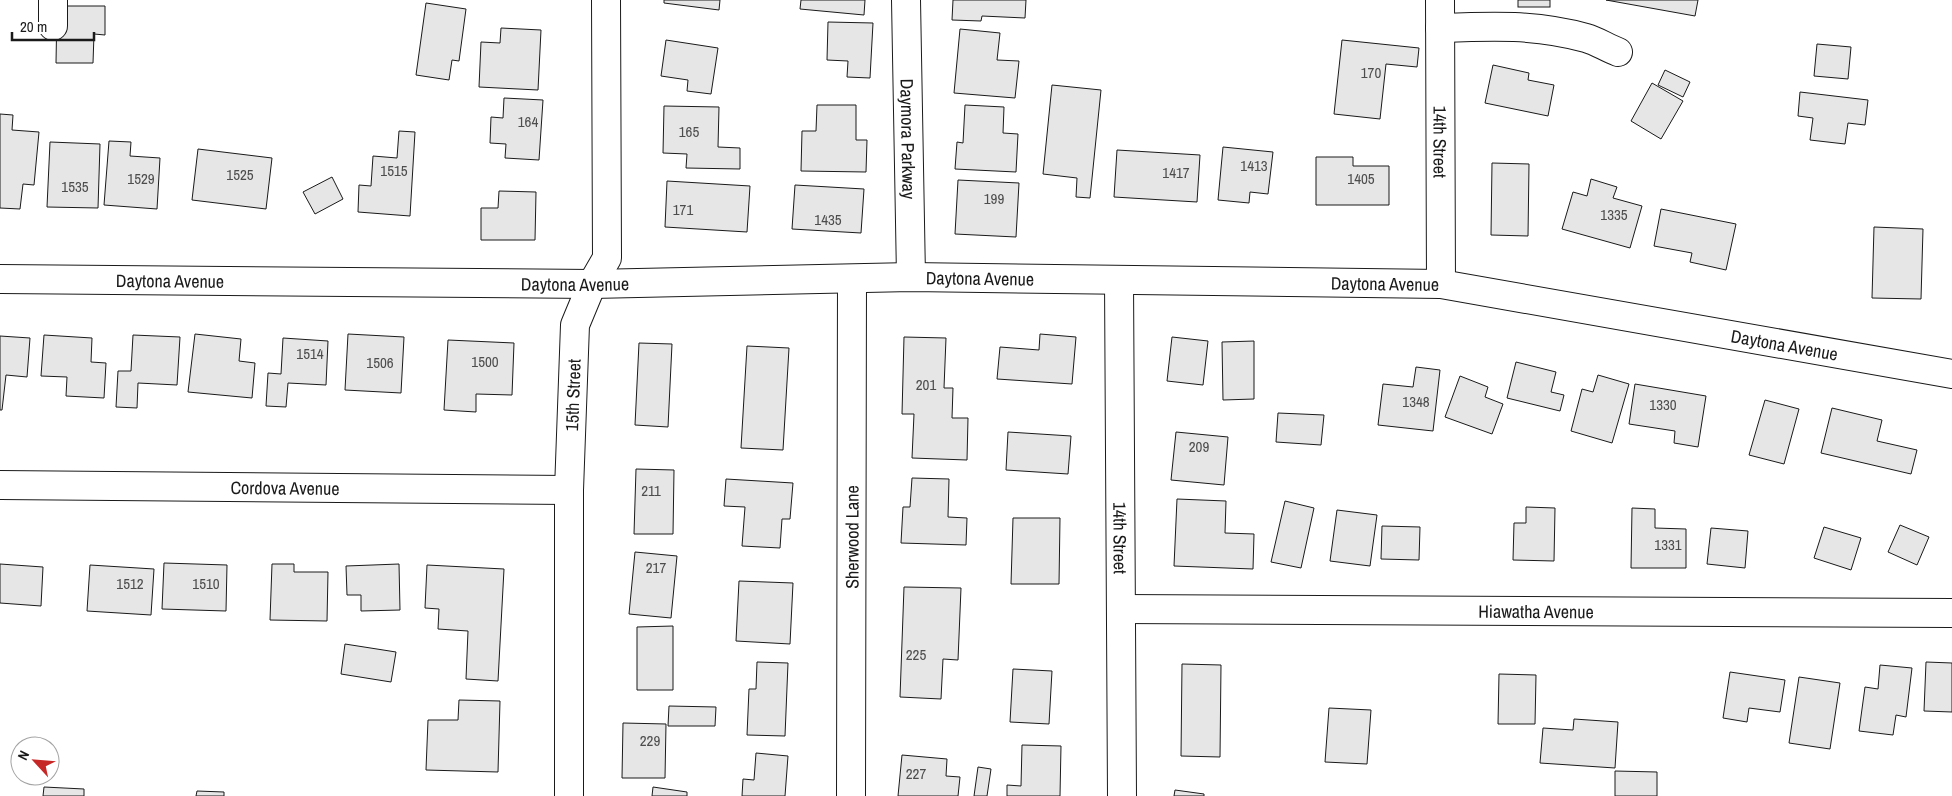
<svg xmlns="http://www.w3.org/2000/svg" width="1952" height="796" viewBox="0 0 1952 796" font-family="'Archivo Narrow',sans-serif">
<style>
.building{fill:#e6e6e6;stroke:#1a1a1a}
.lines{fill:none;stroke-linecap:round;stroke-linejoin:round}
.minor-casing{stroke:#1a1a1a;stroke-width:30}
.minor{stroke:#fff;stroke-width:28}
.labels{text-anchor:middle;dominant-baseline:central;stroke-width:4;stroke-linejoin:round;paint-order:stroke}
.number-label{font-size:15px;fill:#4d4d4d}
.street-label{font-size:18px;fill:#1a1a1a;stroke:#fff}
</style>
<rect width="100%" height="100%" fill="#fff"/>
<!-- building -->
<g class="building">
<path d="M664 0H720L719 10 664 3Z"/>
<path d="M801 0H865L864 15 800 9Z"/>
<path d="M953 0H1026L1025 18 982 16 981 21 952 20Z"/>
<rect x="1518" y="0" width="32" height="7"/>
<path d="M1606 0H1698L1695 16Z"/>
<path d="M426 3 466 9 459 61 452 60 449 80 416 75Z"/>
<path d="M57 6H105V35L94 34 93 63H56Z"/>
<path d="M828 22 873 23 870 78 847 77 848 61 827 60Z"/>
<path d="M501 28 541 30 538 90 479 87 481 42 500 43Z"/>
<path d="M960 29 1000 33 997 60 1019 61 1015 98 954 93Z"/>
<path d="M666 40 718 48 711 94 687 91 688 80 661 76Z"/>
<path d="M1342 40 1419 48 1417 67 1386 64 1380 119 1334 114Z"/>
<path d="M1817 44 1851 47 1848 79 1814 76Z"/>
<path d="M1493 65 1529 73 1528 80 1554 85 1548 116 1485 103Z"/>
<path d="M1665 70 1690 82 1683 97 1658 85Z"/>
<path d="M1652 83 1683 101 1661 139 1631 121Z"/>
<path d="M1052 85 1101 90 1090 198 1076 197 1077 178 1043 174Z"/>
<path d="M1800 92 1868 100 1865 125 1848 123 1845 144 1810 140 1813 118 1798 116Z"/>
<path d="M504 98 543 100 539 160 505 158 506 144 490 143 491 117 503 118Z"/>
<path d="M817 105H856V140H867L866 172 801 171 802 131H816Z"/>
<path d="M965 105 1004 107 1003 133 1018 134 1016 172 955 169 957 142 963 143Z"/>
<path d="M664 106 719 107 718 147 740 148V169L686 168 687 154 663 153Z"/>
<path d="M0 114 13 115 12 130 39 132 34 185 23 184 20 209 0 208Z"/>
<path d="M399 131 415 132 410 216 358 212 359 185 371 186 373 156 397 158Z"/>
<path d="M109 141 131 142 130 156 160 158 157 209 104 205Z"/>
<path d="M50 142 100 144 98 208 47 207Z"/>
<path d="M1223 147 1273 152 1268 194 1250 192 1249 203 1218 200Z"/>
<path d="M198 149 272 158 266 209 192 200Z"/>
<path d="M1117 150 1200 155 1197 202 1114 197Z"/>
<path d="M1316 157H1353V166H1389V205H1316Z"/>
<path d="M1492 163 1529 164 1528 236 1491 235Z"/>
<path d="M332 177 343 199 315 214 303 192Z"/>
<path d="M1591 179 1617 187 1613 198 1642 206 1630 248 1562 229 1573 192 1587 196Z"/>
<path d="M958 180 1019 183 1016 237 955 234Z"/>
<path d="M667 181 750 186 747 232 665 227Z"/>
<path d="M795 185 864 189 861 233 792 229Z"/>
<path d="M499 191 536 192 535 240H481V208H498Z"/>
<path d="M1661 209 1736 224 1726 270 1690 262 1692 253 1654 246Z"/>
<path d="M1874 227 1923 229 1921 299 1872 298Z"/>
<path d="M195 334 241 339 239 361 255 363 252 398 188 392Z"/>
<path d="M348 334 404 337 401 393 345 390Z"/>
<path d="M1040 334 1076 337 1072 384 997 379 1000 347 1039 350Z"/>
<path d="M44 335 92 338 91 362 106 363 104 398 66 396 67 377 41 376Z"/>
<path d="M133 335 180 337 177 385 138 383 137 408 116 407 118 371H131Z"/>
<path d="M0 336 30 338 27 377 6 375 2 410H0Z"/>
<path d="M904 337 946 338 944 388H953L952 418H968L967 460 912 458 914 414H902Z"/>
<path d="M1172 337 1208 341 1203 385 1167 381Z"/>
<path d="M283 338 328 341 326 385 288 383 286 407 266 406 268 373 281 374Z"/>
<path d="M448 340 514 343 512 395 476 394V412L444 410Z"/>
<path d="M1254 341V399L1223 400 1222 342Z"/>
<path d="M639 343 672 344 668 427 635 425Z"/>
<path d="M747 346 789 348 783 450 741 448Z"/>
<path d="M1516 362 1556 372 1551 392 1564 395 1560 411 1507 398Z"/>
<path d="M1416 367 1440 370 1433 431 1378 425 1383 384 1413 387Z"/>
<path d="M1598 375 1629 384 1612 443 1571 431 1582 389 1593 392Z"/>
<path d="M1460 376 1488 387 1485 397 1503 404 1492 434 1445 417Z"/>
<path d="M1635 384 1706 396 1698 447 1674 443 1675 431 1629 424Z"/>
<path d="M1765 400 1799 409 1784 464 1749 455Z"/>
<path d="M1832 408 1882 420 1877 441 1917 450 1911 474 1821 453Z"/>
<path d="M1278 413 1324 415 1321 445 1276 442Z"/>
<path d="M1008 432 1071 436 1068 474 1006 470Z"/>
<path d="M1176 432 1228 437 1224 485 1171 480Z"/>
<path d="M636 469 674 470 673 534H634Z"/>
<path d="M912 478 949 479 948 517 967 518 966 545 901 543 903 507H910Z"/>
<path d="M726 479 793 483 790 519H782L780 548 742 546 745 507 724 506Z"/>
<path d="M1177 499 1226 501 1225 533 1254 534 1253 569 1174 566Z"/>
<path d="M1285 501 1314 508 1301 568 1271 562Z"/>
<path d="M1526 507 1555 508 1554 561 1513 560 1514 523H1526Z"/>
<path d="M1632 508 1655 509V528L1686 529V568H1631Z"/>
<path d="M1337 510 1377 515 1370 566 1330 561Z"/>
<path d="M1013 518H1060L1059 584H1011Z"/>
<path d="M1900 525 1929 537 1917 565 1888 552Z"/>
<path d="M1382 526 1420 527 1419 560 1381 559Z"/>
<path d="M1824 527 1861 538 1851 570 1814 558Z"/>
<path d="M1711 528 1748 531 1745 568 1707 564Z"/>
<path d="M635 552 677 556 671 618 629 614Z"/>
<path d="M164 563 227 565 226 611 162 609Z"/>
<path d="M0 564 43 567 41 606 0 603Z"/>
<path d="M272 564H294V572H328L327 621 270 620Z"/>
<path d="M399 564 400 610 361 611V595H347L346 566Z"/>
<path d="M90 565 154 569 151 615 87 611Z"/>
<path d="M427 565 504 569 498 681 466 679 468 631 438 629 439 609 425 608Z"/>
<path d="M739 581 793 583 790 644 736 641Z"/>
<path d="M904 587 961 588 958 660 943 659 941 699 900 697Z"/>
<path d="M673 626V690H637V627Z"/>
<path d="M345 644 396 652 391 682 341 674Z"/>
<path d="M757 662 788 663 785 736 747 735 749 689H756Z"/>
<path d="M1926 662 1952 663V712L1924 711Z"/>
<path d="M1182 664 1221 665 1220 757 1181 756Z"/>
<path d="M1880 665 1912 668 1906 717 1896 715 1893 735 1859 731 1865 687 1878 689Z"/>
<path d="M1013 669 1052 671 1049 724 1010 722Z"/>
<path d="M1730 672 1785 680 1780 712 1749 708 1747 722 1723 718Z"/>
<path d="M1499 674 1536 675 1535 724H1498Z"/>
<path d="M1799 677 1840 683 1830 749 1789 743Z"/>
<path d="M459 700 500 701 498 772 426 770 428 720H458Z"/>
<path d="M669 706 716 707 715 726H668Z"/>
<path d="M1329 708 1371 710 1367 764 1325 762Z"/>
<path d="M1574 719 1618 722 1615 768 1540 763 1543 728 1573 730Z"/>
<path d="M623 723 666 724 665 778H622Z"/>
<path d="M1022 745 1061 746 1060 796H1007V785L1021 786Z"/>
<path d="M756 753 788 756 785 796H742L743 779 754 780Z"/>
<path d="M902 755 947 759 946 776 960 777 958 796H898Z"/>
<path d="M978 767 991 769 987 796H974Z"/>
<path d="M1615 771 1657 772V796H1615Z"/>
<path d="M44 787 84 789V796H43Z"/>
<path d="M653 787 687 792V796H652Z"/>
<path d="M1175 790 1204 794V796H1174Z"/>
<path d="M197 791 224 792V796H196Z"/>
</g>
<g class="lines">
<defs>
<g id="minor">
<path id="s1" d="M906 0 911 277"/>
<path id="s2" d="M1440 0 1441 284"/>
<path d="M53 26V0"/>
<path d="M1440 28C1491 26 1536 24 1586 38 1597 41 1607 48 1618 52"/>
<path id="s3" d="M0 279 592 284 911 277 1441 284 1952 374"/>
<path id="s4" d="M1119 280 1122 796"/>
<path id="s5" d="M0 485 569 490"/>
<path id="s6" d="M1121 609 1952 613"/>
<path id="s7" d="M569 796V490L575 325 592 284 607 258 606 0"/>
<path id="s8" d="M851 796 852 279"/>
</g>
</defs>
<!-- minor casing -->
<use href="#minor" class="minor-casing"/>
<!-- minor -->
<use href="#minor" class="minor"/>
</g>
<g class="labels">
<!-- number labels -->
<g class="number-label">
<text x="1371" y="72">170</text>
<text x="528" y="121">164</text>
<text x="689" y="131">165</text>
<text x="1254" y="165">1413</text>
<text x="394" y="170">1515</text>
<text x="1176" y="172">1417</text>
<text x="240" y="174">1525</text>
<text x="141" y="178">1529</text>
<text x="1361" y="178">1405</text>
<text x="75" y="186">1535</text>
<text x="994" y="198">199</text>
<text x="683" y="209">171</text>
<text x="1614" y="214">1335</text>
<text x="828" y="219">1435</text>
<text x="310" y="353">1514</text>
<text x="485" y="361">1500</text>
<text x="380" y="362">1506</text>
<text x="926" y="384">201</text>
<text x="1416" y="401">1348</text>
<text x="1663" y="404">1330</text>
<text x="1199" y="446">209</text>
<text x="651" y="490">211</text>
<text x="1668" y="544">1331</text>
<text x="656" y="567">217</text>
<text x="130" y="583">1512</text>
<text x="206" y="583">1510</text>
<text x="916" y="654">225</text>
<text x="650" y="740">229</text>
<text x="916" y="773">227</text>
</g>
<!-- street labels -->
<g class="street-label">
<text stroke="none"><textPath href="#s1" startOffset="139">Daymora Parkway</textPath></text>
<text stroke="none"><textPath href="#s2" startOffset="142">14th Street</textPath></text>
<text stroke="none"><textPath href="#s3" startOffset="980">Daytona Avenue</textPath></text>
<text stroke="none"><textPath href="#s3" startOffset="170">Daytona Avenue</textPath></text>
<text stroke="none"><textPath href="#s3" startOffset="575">Daytona Avenue</textPath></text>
<text stroke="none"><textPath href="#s3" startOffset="1385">Daytona Avenue</textPath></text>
<text stroke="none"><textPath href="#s3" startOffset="1790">Daytona Avenue</textPath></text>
<text stroke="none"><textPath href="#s7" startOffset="401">15th Street</textPath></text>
<text stroke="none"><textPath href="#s5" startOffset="285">Cordova Avenue</textPath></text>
<text stroke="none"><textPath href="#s8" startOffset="259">Sherwood Lane</textPath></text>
<text stroke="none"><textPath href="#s4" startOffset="258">14th Street</textPath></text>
<text stroke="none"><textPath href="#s6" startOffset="415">Hiawatha Avenue</textPath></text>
</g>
</g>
<!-- north arrow -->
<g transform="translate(35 761) rotate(296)"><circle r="24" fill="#ffffff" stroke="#a3a3a3"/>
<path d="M0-4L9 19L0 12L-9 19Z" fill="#c62828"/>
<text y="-8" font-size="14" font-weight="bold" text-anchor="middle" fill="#1a1a1a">N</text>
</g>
<!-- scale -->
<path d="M12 32v8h82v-8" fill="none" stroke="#1a1a1a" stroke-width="2.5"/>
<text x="20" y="32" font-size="15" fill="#1a1a1a" stroke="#ffffff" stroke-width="4" paint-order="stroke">20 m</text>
</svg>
